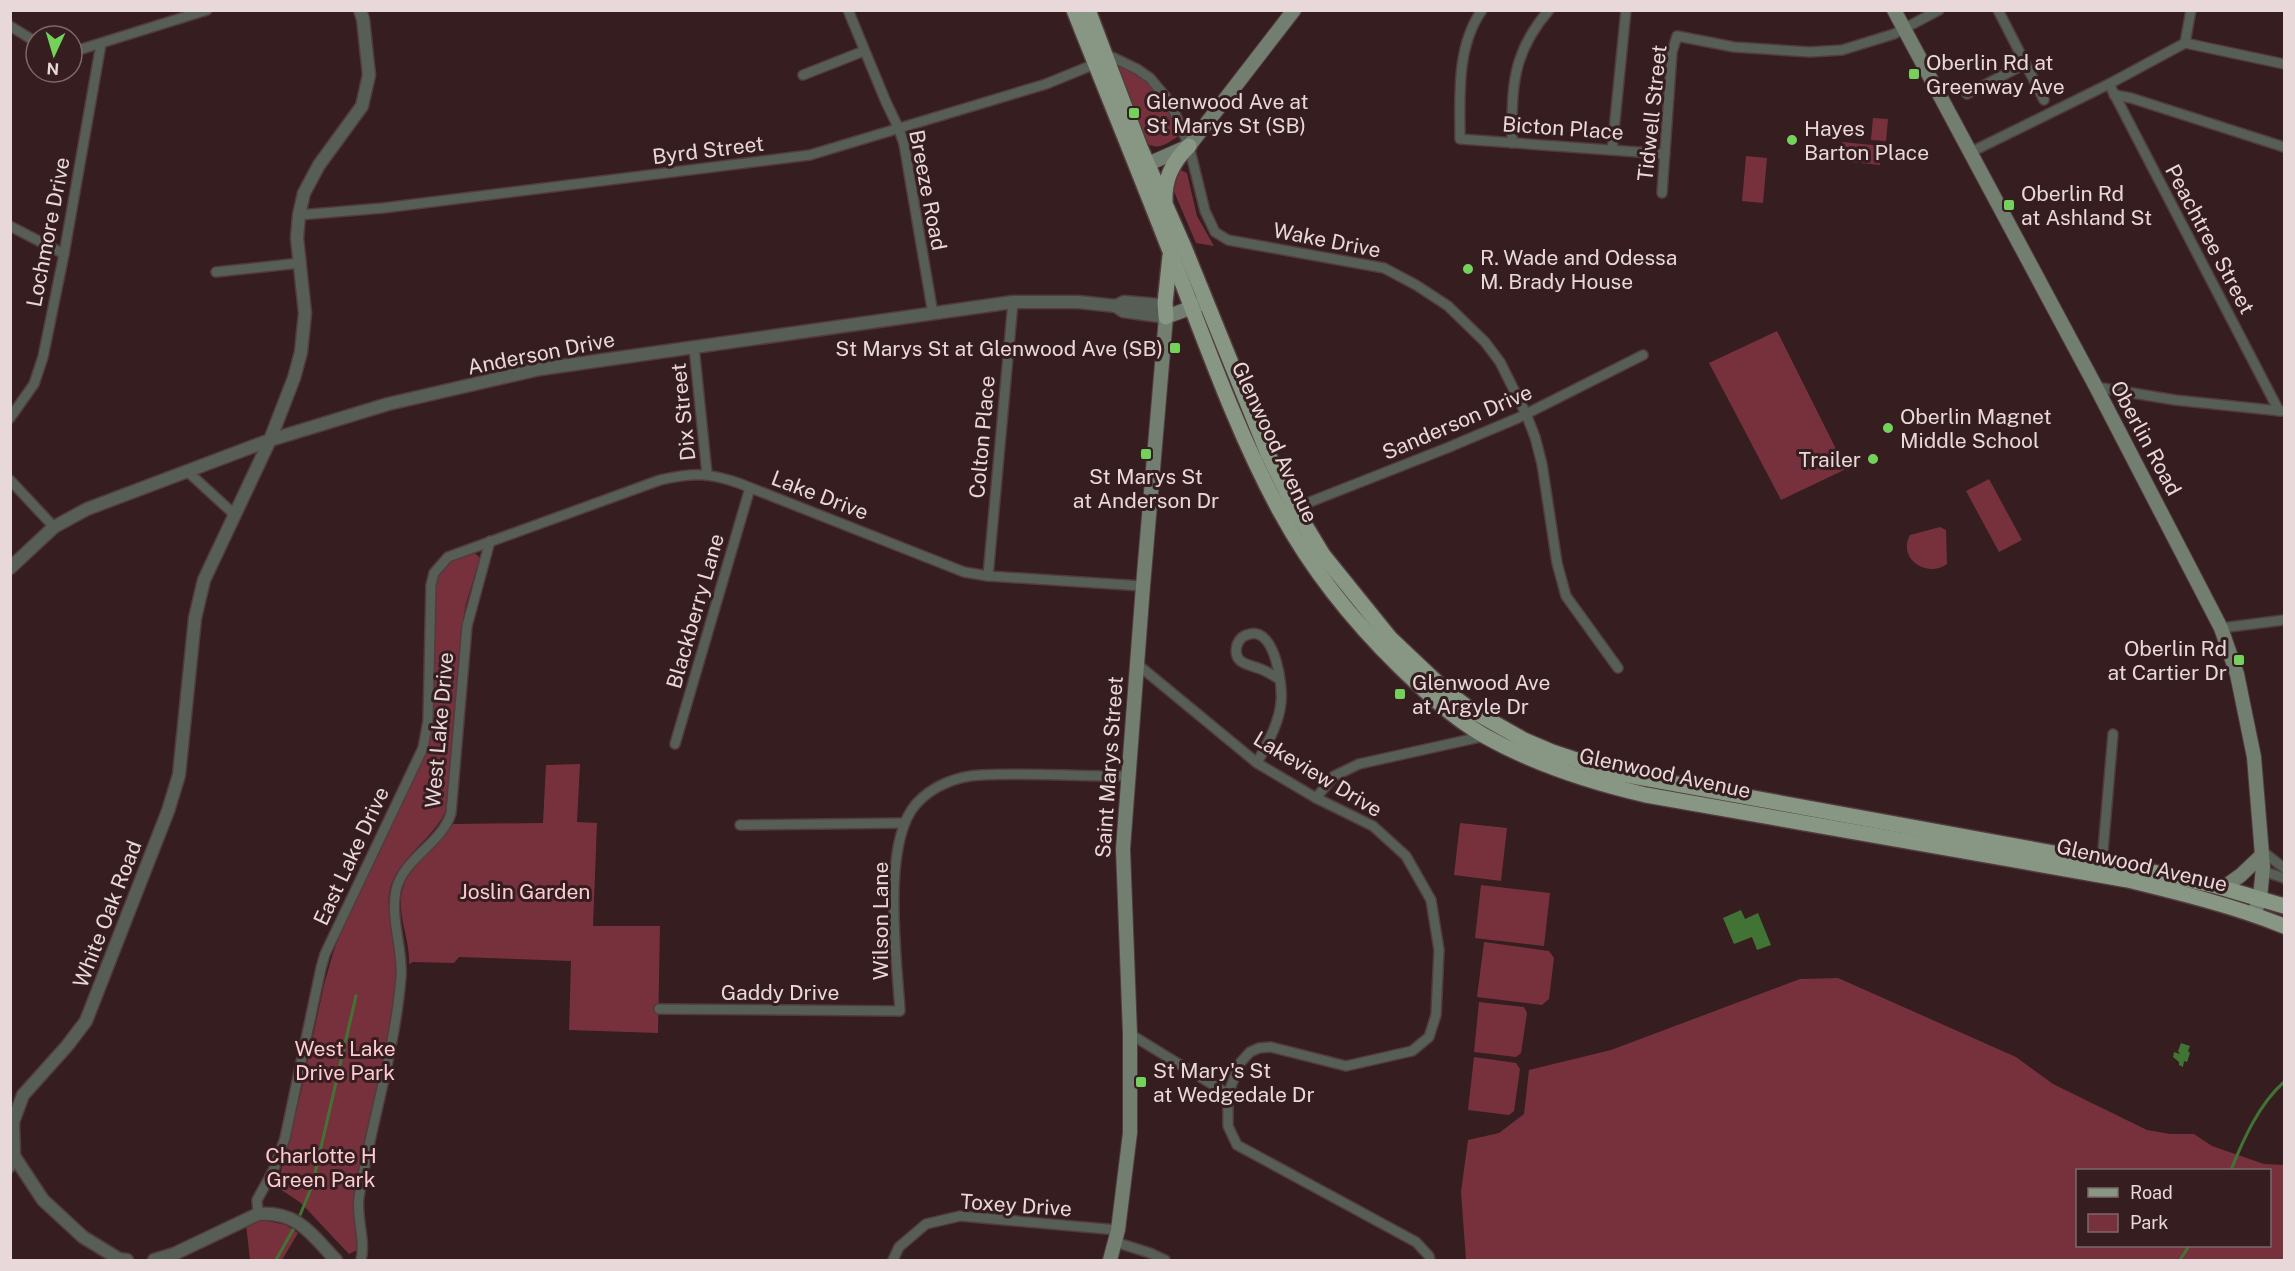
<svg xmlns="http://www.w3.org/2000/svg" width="2295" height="1271" viewBox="0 0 2295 1271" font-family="'Public Sans',sans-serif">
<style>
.green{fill:#77313d;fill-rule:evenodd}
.water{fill:#417434}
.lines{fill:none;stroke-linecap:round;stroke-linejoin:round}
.stream{stroke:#417434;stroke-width:3}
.minor-casing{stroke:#523b3e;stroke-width:12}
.tertiary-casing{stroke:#523b3e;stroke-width:15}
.secondary-casing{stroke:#523b3e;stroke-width:16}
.primary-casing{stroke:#523b3e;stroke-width:18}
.minor{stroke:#565e55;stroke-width:9}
.tertiary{stroke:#565e55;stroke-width:12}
.secondary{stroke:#727e6f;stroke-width:14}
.primary{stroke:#879784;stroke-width:15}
.poi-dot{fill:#74d25c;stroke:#351d20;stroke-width:2}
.labels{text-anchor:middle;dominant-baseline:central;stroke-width:6;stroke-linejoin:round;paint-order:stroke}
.poi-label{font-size:21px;fill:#e9d8d9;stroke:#351d20;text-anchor:start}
.street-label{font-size:21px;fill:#e9d8d9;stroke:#351d20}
.park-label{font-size:21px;fill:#fccbcf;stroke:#351d20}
</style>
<rect width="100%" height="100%" fill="#351d20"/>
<!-- green -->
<g class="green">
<path d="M1120 64H1123C1155 88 1164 95 1179 133L1178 136C1168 144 1155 152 1144 141L1116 66Z"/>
<path d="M1873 118 1888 119 1886 141 1871 140Z"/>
<path d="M1842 142 1882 146 1880 165 1840 161Z"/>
<path d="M1746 156 1767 158 1763 203 1742 201Z"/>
<path d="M1178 169 1187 173 1197 216 1214 246 1196 243 1172 187Z"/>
<path d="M1777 331 1846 469 1781 500 1709 363Z"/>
<path d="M1989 479 2022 540 1999 552 1966 491Z"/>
<path d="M1940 527 1946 530 1947 564C1927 579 1897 558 1910 535Z"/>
<path d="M474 552 480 558 466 604 461 630 448 805C437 838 403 852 391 885 383 909 398 941 397 967 395 1030 374 1093 363 1155 360 1168 355 1182 354 1195 353 1213 356 1231 357 1250L349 1254 301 1203 277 1187 301 1092 324 985 333 953 351 906 430 741 434 708 436 580C443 560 455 558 474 552Z"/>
<path d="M580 764 577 822 597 823 593 926H660L658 1033 569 1030 571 961 459 957 454 963 413 962 409 964C410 944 402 927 401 908 398 870 432 851 453 824L543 823 546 765Z"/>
<path d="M1460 823 1507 828 1501 881 1454 875Z"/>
<path d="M1481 885 1550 893 1544 946 1475 938Z"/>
<path d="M1484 942 1549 951 1554 958 1549 999 1542 1005 1477 997Z"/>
<path d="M1838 978 2016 1057 2053 1084 2147 1130 2170 1134H2194L2212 1146 2264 1164 2284 1165V1260H1466L1461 1192 1468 1140 1499 1133 1524 1114 1529 1070 1611 1050 1800 979ZM2078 1170H2270V1246H2078Z"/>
<path d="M1479 1002 1524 1007 1527 1013 1521 1053 1516 1057 1474 1052Z"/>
<path d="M1474 1057 1516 1063 1520 1069 1514 1111 1509 1115 1468 1110Z"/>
<path d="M263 1220 286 1225 298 1233 282 1260H250L246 1224Z"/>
</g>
<!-- water -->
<g class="water">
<path d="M1741 910 1745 919 1758 913 1771 945 1757 950 1752 937 1734 944 1723 918Z"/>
<path d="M2181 1043 2190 1046 2188 1051 2190 1053 2187 1062 2184 1061 2183 1067 2179 1065V1062L2173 1057 2174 1052 2180 1054 2178 1051Z"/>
</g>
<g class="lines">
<!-- stream -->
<g class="stream">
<path d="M2231 1170C2243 1140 2259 1104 2284 1082"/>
<path d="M298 1220 312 1186 356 996"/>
<path d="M276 1260 295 1226"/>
<path d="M2180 1260 2189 1246"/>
</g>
<defs>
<g id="minor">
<path d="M848 10 886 102 899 129 904 144 933 314"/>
<path d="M1482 10C1456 47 1460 96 1460 139L1665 154"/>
<path d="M1998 10 2044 100"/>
<path d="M10 26 36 42"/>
<path d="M2185 43 2191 10"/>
<path d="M72 52 207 10"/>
<path d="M803 75 864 51"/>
<path d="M2109 84 2279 411"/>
<path d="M1967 94 2025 64"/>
<path d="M2114 95 2131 98 2284 147"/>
<path d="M1512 143C1512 88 1511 54 1549 10"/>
<path d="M1612 150 1626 10"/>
<path d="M1971 152 2109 84 2185 43 2284 64"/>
<path d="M1662 193 1672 52 1677 36 1734 47 1810 52 1842 50 1894 34 1939 10"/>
<path d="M299 215 383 208 810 155 1046 84 1112 57 1137 69 1150 78 1170 102 1189 146 1205 211 1215 232 1228 240 1384 268 1416 285 1448 306 1485 342 1500 362 1526 414 1535 437 1542 464 1557 563 1566 596 1618 668"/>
<path d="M10 226 64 254"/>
<path d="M216 272 300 263"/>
<path d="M694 347 707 474"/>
<path d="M2096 387 2175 400 2281 411"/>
<path d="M10 418 34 384 43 357 64 254 101 44"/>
<path d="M188 472 235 515"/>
<path d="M10 480 54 527"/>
<path d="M1292 509 1447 448 1518 418 1643 355"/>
<path d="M988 576 1013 302"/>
<path d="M2221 628 2284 620"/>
<path d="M1137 664 1257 763 1316 798 1373 826 1406 856 1431 900 1439 950 1436 1015 1429 1037 1412 1051 1346 1066 1271 1047 1259 1048 1250 1052 1240 1063 1228 1094V1126L1237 1145 1416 1242 1429 1256 1430 1260"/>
<path d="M675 744 750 488"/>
<path d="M1257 763C1267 744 1279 724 1281 702 1283 685 1275 628 1250 634 1244 635 1239 639 1237 645 1232 665 1250 664 1263 670 1268 672 1274 676 1279 679"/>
<path d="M1316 798 1334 776 1359 764 1485 736"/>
<path d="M740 825 904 823"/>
<path d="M2262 851 2284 868"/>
<path d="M2102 862 2113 734"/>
<path d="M2263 871 2284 878"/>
<path d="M659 1009 900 1011C897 960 881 844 916 804 932 786 957 776 981 775 1030 772 1079 777 1128 776"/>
<path d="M1130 1034 1228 1094"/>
<path d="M10 1168 14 1156"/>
<path d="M258 1214 257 1200 274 1169 285 1138 321 968 325 954 423 748 428 721 431 585 434 573 448 557 660 480C692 473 709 472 741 484L964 572 988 576 1143 586"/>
<path d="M1115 1242 1150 1253 1165 1260"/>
<path d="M361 1260C366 1240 356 1218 359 1197 371 1123 395 1051 401 977 403 948 390 919 396 890 404 857 442 844 451 813L467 626 490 541"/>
<path d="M893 1260 899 1247 926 1224 960 1216 1118 1230"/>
</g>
<g id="tertiary">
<path d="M1116 306 1123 311 1166 317"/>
<path d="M10 568 54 527 87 509 270 440 388 404 540 369 1013 302H1078L1116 306 1124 302 1159 305 1165 303"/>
<path d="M127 1260 119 1259 83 1237 43 1200 14 1156 13 1122 23 1095 67 1046 86 1021 168 811 179 775 195 618 204 580 270 440 294 378 301 352 305 313 297 238 299 215 304 193 319 165 362 106 369 75 363 19 360 10"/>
<path d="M154 1260 174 1254 258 1214C298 1211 311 1234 336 1260"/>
</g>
<g id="secondary">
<path d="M1894 10 2096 387 2221 628 2237 674 2254 757 2263 867 2260 898 2256 909"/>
<path d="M1139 168 1189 146 1294 10"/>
<path d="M2223 888 2241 875 2262 855"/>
<path d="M1110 1260 1118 1230 1130 1133V1034L1123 849 1143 586 1166 317 1201 304"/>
</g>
<g id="primary">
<path d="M1074 10C1110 101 1147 191 1182 282 1212 360 1241 440 1281 513 1312 570 1354 622 1400 667 1426 692 1452 717 1483 735 1534 764 1590 782 1646 795L2128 880C2181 893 2234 906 2284 926"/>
<path d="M1088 10 1140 147 1184 247 1268 454 1294 507 1323 555 1390 638 1446 691 1471 710 1524 740 1552 752 1616 773 2130 867 2216 886 2284 906"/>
<path d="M1165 201C1164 178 1173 161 1189 146"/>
<path d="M1166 317 1165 303 1170 256"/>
</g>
</defs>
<!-- minor casing -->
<use href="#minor" class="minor-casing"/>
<!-- tertiary casing -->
<use href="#tertiary" class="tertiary-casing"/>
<!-- secondary casing -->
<use href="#secondary" class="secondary-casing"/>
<!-- primary casing -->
<use href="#primary" class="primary-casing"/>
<!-- minor -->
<use href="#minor" class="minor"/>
<!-- tertiary -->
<use href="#tertiary" class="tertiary"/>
<!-- secondary -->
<use href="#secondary" class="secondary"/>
<!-- primary -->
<use href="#primary" class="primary"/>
</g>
<!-- markers -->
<g class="poi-dot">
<rect x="1908" y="68" width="12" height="12" rx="3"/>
<rect x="1128" y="107" width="12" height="12" rx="3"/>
<circle cx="1792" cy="140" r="6"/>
<rect x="2003" y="199" width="12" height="12" rx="3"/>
<circle cx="1468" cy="269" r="6"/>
<rect x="1169" y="342" width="12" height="12" rx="3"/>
<circle cx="1888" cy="428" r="6"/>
<rect x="1140" y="448" width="12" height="12" rx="3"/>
<circle cx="1873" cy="459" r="6"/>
<rect x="2233" y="654" width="12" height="12" rx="3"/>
<rect x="1394" y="688" width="12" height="12" rx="3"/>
<rect x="1135" y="1076" width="12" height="12" rx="3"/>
</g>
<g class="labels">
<!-- poi labels -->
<g class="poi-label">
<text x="1926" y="62">Oberlin Rd at<tspan x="1926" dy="24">Greenway Ave</tspan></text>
<text x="1146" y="101">Glenwood Ave at<tspan x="1146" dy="24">St Marys St (SB)</tspan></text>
<text x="1804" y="128">Hayes<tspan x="1804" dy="24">Barton Place</tspan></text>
<text x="2021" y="193">Oberlin Rd<tspan x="2021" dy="24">at Ashland St</tspan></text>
<text x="1480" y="257">R. Wade and Odessa<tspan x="1480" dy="24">M. Brady House</tspan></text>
<text x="1163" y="348" text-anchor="end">St Marys St at Glenwood Ave (SB)</text>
<text x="1900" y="416">Oberlin Magnet<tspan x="1900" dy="24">Middle School</tspan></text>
<text x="1861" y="459" text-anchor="end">Trailer</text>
<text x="1146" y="476" text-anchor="middle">St Marys St<tspan x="1146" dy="24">at Anderson Dr</tspan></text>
<text x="2227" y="648" text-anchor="end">Oberlin Rd<tspan x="2227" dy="24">at Cartier Dr</tspan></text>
<text x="1412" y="682">Glenwood Ave<tspan x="1412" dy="24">at Argyle Dr</tspan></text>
<text x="1153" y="1070">St Mary's St<tspan x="1153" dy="24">at Wedgedale Dr</tspan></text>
</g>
<!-- street labels -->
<g class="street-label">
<text transform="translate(1652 113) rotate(-84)">Tidwell Street</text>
<text transform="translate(1563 128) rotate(4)">Bicton Place</text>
<text transform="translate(708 150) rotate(-7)">Byrd Street</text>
<text transform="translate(928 190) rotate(79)">Breeze Road</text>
<text transform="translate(48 232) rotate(-79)">Lochmore Drive</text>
<text transform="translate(2210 239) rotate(62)">Peachtree Street</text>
<text transform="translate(1327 240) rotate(11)">Wake Drive</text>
<text transform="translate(541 353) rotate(-11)">Anderson Drive</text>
<text transform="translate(683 412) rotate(-96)">Dix Street</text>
<text transform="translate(1457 422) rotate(-23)">Sanderson Drive</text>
<text transform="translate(982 437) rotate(-85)">Colton Place</text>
<text transform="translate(2146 438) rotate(62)">Oberlin Road</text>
<text transform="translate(1275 442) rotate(65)">Glenwood Avenue</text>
<text transform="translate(820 495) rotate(21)">Lake Drive</text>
<text transform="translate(695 611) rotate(-74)">Blackberry Lane</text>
<text transform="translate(439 730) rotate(-85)">West Lake Drive</text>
<text transform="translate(1109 767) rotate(-86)">Saint Marys Street</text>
<text transform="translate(1665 773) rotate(12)">Glenwood Avenue</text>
<text transform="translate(1318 774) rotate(31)">Lakeview Drive</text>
<text transform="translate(351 856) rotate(-65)">East Lake Drive</text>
<text transform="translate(2142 865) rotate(13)">Glenwood Avenue</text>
<text transform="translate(107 914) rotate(-69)">White Oak Road</text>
<text transform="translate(880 921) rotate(-90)">Wilson Lane</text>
<text x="780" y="992">Gaddy Drive</text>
<text transform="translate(1016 1205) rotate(4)">Toxey Drive</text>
</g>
<!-- park labels -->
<g class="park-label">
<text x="525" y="891">Joslin Garden</text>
<text x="345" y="1048">West Lake<tspan x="345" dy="24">Drive Park</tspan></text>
<text x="321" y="1155">Charlotte H<tspan x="321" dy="24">Green Park</tspan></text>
</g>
</g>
<!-- border -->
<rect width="2295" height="1271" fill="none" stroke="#e9d8d9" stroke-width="24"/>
<!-- legend -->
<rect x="2076" y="1169" width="195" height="78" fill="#351d20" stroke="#7d686a" stroke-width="1.5"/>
<rect x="2088" y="1188" width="30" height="9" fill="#879784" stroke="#7d686a" stroke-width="1.5"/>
<text x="2130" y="1199" font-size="18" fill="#e9d8d9">Road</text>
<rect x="2088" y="1214" width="30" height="18" fill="#77313d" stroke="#7d686a" stroke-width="1.5"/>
<text x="2130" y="1229" font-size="18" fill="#e9d8d9">Park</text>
<!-- north arrow -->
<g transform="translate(54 54) rotate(184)"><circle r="28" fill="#351d20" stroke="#7d686a" stroke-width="1.5"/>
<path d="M0-4.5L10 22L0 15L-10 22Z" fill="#74d25c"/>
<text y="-9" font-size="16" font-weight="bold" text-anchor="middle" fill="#e9d8d9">N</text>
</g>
</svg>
